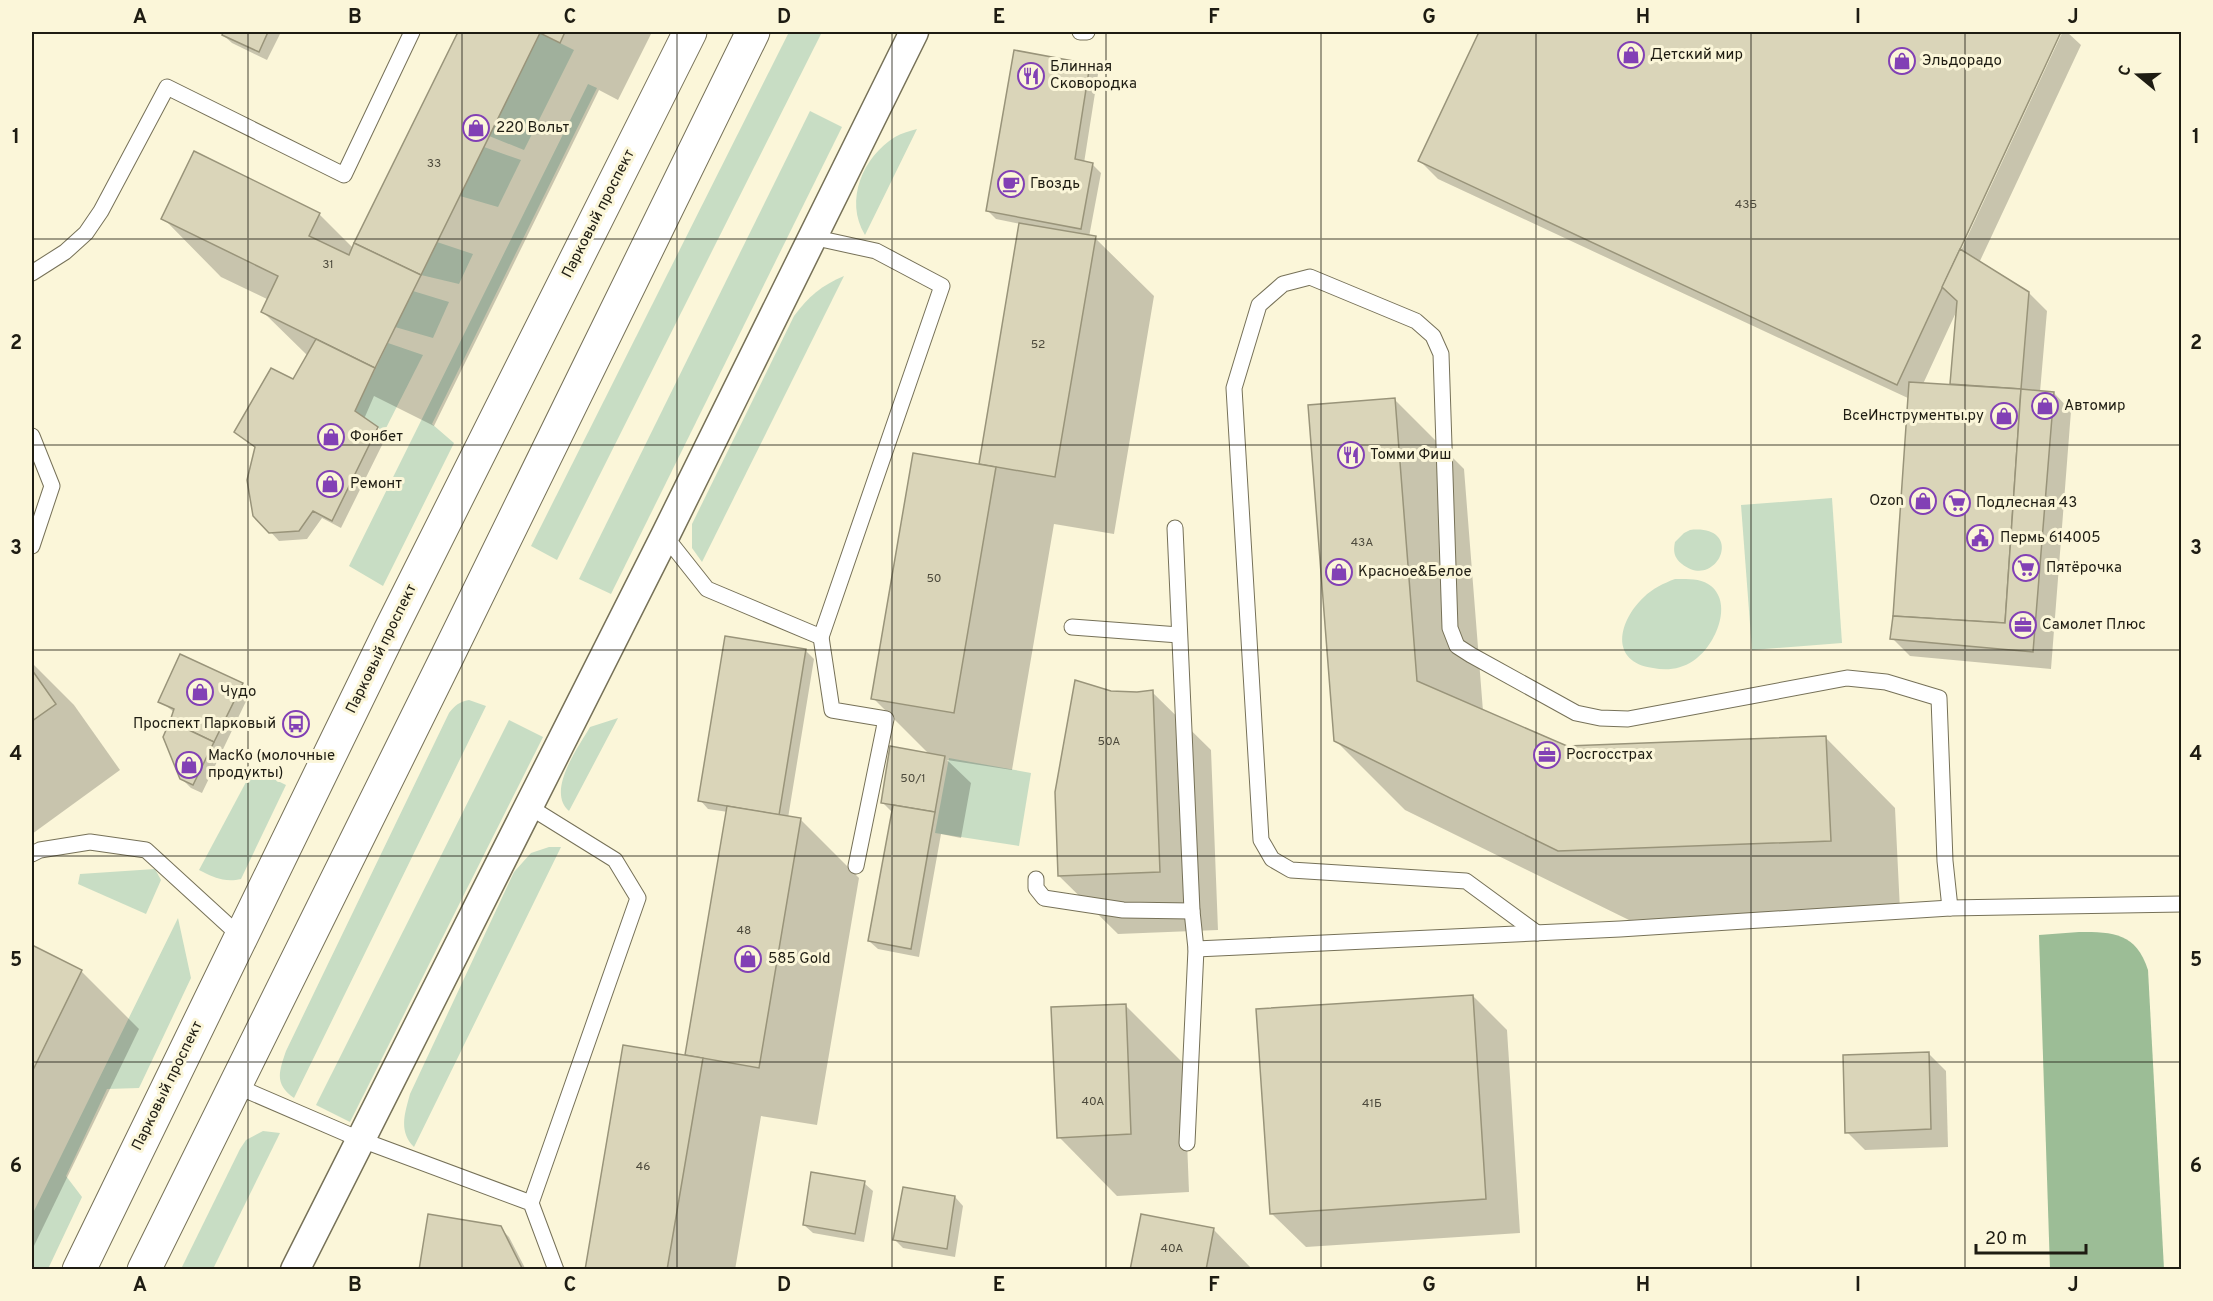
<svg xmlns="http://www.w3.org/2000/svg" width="2213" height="1301" viewBox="0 0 2213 1301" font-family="Overpass,sans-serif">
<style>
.green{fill:#c8ddc4}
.forest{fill:#9cbd96}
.shadow{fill:#0003;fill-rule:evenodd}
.building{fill:#dad5b9;stroke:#99947a;stroke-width:1.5}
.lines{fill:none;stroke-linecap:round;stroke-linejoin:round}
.lane-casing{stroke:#767158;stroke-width:17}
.street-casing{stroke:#767158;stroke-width:31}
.primary-casing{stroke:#767158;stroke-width:35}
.lane{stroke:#fff;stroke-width:15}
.street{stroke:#fff;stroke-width:28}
.primary{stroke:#fff;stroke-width:33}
.grid{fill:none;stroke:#1e1c12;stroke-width:1.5;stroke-opacity:0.55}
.labels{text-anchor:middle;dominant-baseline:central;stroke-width:6;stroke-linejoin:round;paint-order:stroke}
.number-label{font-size:12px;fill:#4d4a3c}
.poi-label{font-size:15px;fill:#1e1c12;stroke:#fbf6d9;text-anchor:start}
.street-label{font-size:15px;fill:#1e1c12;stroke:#fbf6d9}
.neatline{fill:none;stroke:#1e1c12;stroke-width:2}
.grid-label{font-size:20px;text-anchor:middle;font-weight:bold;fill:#1e1c12}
</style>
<rect width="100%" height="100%" fill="#fbf6d9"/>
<!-- green -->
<g class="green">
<path d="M789 32H822L557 560 531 546Z"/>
<path d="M540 33 574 50 524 150 489 136Z"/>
<path d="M588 84 597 88 432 424 454 443 383 586 349 566Z"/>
<path d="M810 111 842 127 611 594 579 579Z"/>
<path d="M917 129 865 235C844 200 863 157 895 137 902 133 910 131 917 129Z"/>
<path d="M484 147 521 160 498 207 460 196Z"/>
<path d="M437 242 473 254 459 284 421 275Z"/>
<path d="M844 276 702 562 692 548V524L794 316C808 297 822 285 844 276Z"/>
<path d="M413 291 449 302 433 338 395 327Z"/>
<path d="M388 343 423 355 384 432 355 411Z"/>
<path d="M1832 498 1842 643 1752 650 1741 505Z"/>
<path d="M1690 530C1747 524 1717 592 1682 564 1674 558 1673 551 1675 542L1684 533Z"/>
<path d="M1675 579C1686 579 1702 578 1711 586 1734 605 1714 648 1693 661 1681 669 1667 671 1653 668 1609 662 1618 621 1644 597 1652 589 1664 583 1675 579Z"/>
<path d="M469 700 486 706 294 1098C274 1084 279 1072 286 1051L449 713C455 705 459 702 469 700Z"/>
<path d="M618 718 569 811C546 791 578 748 590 727Z"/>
<path d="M509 720 543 737 350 1122 316 1105Z"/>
<path d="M949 758 1031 773 1019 846 935 833Z"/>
<path d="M253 769 286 785 241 879C225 883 213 877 199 870Z"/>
<path d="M549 847H561L414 1147C398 1131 405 1113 410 1094L514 872 531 853Z"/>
<path d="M155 869 161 880 146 914 78 884 80 874Z"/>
<path d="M178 918 191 978 139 1088 107 1089 66 1176 82 1197 48 1269H32V1215Z"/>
<path d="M263 1131 280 1133 213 1269H181L240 1149 246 1140Z"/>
</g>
<!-- forest -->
<path class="forest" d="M2079 932C2114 932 2136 933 2148 970L2164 1269H2050L2039 935Z"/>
<!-- shadow -->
<g class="shadow">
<path d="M225 32H281L267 60 232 43 223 35Z"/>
<path d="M460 32H652L618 100 599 90 434 426 374 396 364 419 386 437 341 528 322 518 307 539 279 541 255 515 256 448 236 432 293 381 308 356 263 312 269 300 221 277 163 218 319 214 354 249Z"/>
<path d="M1481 32H2067L2081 45 1979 263 2029 293 2047 311 2040 392 2054 393 2071 411 2051 669 1910 656 1892 638 1910 399 1438 179 1420 161ZM2059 33H2062L1958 257 1955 256ZM1958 308 1952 383 1955 386 1923 384Z"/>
<path d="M1089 65 1098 74 1084 163 1092 164 1101 173 1089 237 1095 238 1154 296 1114 534 1054 524 1012 770 947 760 971 783 961 838 941 834 919 957 878 949 869 941 893 813 882 802 929 754 873 698 980 466 1021 224 996 219 988 211Z"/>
<path d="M1395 400 1464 469 1483 711 1566 748 1826 738 1895 808 1900 910 1629 920 1405 810 1335 740Z"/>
<path d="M806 651 814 659 788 818 801 820 859 878 817 1125 761 1116 735 1270H586L686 1057 728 812 708 809 700 800Z"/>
<path d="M32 663 74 705 120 770 32 834Z"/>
<path d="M242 684 250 693 202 793 191 788 182 779 175 713 160 701Z"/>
<path d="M1111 692 1137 694 1152 692 1211 750 1218 930 1118 934 1059 876Z"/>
<path d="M32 947 81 971 139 1029 32 1250Z"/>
<path d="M1473 996 1507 1030 1520 1233 1306 1247 1271 1213Z"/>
<path d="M1125 1005 1184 1064 1189 1192 1117 1196 1059 1137Z"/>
<path d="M1928 1053 1946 1071 1948 1147 1865 1150 1847 1132Z"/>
<path d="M864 1183 873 1191 864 1242 813 1233 804 1225Z"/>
<path d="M955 1197 963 1206 955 1257 903 1248 895 1240Z"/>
<path d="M500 1228 509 1237 526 1270H420Z"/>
<path d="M1213 1229 1253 1270H1132Z"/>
</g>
<!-- building -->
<g class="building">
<path d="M223 32H268L259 52 222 35Z"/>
<path d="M458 32H565L560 43 540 33 421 275 354 243Z"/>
<path d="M1479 32H2061L1897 385 1418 161Z"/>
<path d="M1014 50 1090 64 1075 159 1093 163 1081 229 986 211Z"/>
<path d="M194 151 320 213 309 236 349 255 354 243 421 275 375 368 261 312 278 276 161 219Z"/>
<path d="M1019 223 1096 236 1055 477 979 464Z"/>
<path d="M1960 249 2029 292 2021 389 1950 384 1957 301 1942 287Z"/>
<path d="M316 339 375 368 355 411 378 427 332 521 313 511 299 531 269 533 253 516 247 480 255 447 234 432 271 368 293 379Z"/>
<path d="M1909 382 2021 389 2005 623 1893 616Z"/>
<path d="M2021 389 2054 392 2033 652 1890 639 1893 616 2005 623Z"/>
<path d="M1395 398 1417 681 1567 746 1826 736 1831 841 1558 851 1334 741 1308 405Z"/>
<path d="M913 453 996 467 954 713 871 699Z"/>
<path d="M725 636 806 649 779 815 698 801Z"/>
<path d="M180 654 243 683 214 742 170 721 174 709 158 702Z"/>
<path d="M32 670 56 704 32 721Z"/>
<path d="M1075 680 1111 691 1137 692 1153 690 1160 872 1058 876 1055 792Z"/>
<path d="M170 721 214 742 193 785 180 779 163 737Z"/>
<path d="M890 746 945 756 935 812 881 803Z"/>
<path d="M893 805 935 812 911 949 868 941Z"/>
<path d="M727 806 801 818 759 1068 685 1055Z"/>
<path d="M32 945 82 970 32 1072Z"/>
<path d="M1473 995 1486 1199 1270 1214 1256 1009Z"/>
<path d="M1126 1004 1131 1134 1057 1138 1051 1007Z"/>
<path d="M623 1045 703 1058 667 1270H585Z"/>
<path d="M1929 1052 1931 1129 1845 1133 1843 1055Z"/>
<path d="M811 1172 865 1181 855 1234 803 1225Z"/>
<path d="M903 1187 955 1196 947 1249 893 1240Z"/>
<path d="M428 1214 501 1226 523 1270H419Z"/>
<path d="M1141 1214 1214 1228 1206 1270H1130Z"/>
</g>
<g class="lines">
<defs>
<g id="lane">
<path d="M1080 32H1087"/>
<path d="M32 273 65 252 86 233 101 211 167 87 344 175 412 32"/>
<path d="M32 436 52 486 32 546"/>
<path d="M1175 528 1192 911 1196 949 1187 1143"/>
<path d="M665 536 707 589 821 637 942 286 876 251 812 237"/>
<path d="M1072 627 1179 635"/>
<path d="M821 637 832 710 886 719 856 866"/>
<path d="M528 806 615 860 638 898 531 1203"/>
<path d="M32 854 40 850 90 842 146 850 240 936"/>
<path d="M1036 879V888L1044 898 1123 910 1192 911"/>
<path d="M1537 933 1466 881 1291 870 1272 859 1261 840 1234 388 1259 305 1283 284 1310 277 1416 321 1433 336 1441 354 1450 628 1457 646 1471 655 1576 713 1600 718 1628 719 1847 678 1886 682 1939 698 1945 861 1950 908"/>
<path d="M1196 949 1620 929 1950 908 2182 904"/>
<path d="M234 1085 359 1139 531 1203 556 1270"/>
</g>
<path id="street" d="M295 1270 665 536 914 32"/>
<g id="primary">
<path d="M79 1270 390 631 690 32"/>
<path d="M144 1270 447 657 753 32"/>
</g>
</defs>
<!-- lane casing -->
<use href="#lane" class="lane-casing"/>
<!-- street casing -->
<use href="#street" class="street-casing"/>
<!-- primary casing -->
<use href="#primary" class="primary-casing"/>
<!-- lane -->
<use href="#lane" class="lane"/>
<!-- street -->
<use href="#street" class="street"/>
<!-- primary -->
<use href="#primary" class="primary"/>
</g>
<!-- grid -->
<path class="grid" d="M248 32V1270M462 32V1270M677 32V1270M892 32V1270M1106 32V1270M1321 32V1270M1536 32V1270M1751 32V1270M1965 32V1270M32 239H2182M32 445H2182M32 650H2182M32 856H2182M32 1062H2182"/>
<!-- icons -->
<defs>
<symbol id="shop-ring" viewBox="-11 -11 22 22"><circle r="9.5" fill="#fbf6d9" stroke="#8240b5" stroke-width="1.5"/><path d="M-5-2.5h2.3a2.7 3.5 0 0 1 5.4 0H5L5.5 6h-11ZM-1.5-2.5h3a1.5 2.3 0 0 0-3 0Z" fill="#8240b5"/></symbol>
<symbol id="restaurant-ring" viewBox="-11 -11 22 22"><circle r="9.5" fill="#fbf6d9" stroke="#8240b5" stroke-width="1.5"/><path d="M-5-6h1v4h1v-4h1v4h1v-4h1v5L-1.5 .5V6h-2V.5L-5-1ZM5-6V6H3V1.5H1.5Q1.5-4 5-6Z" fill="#8240b5"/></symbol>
<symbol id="cafe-ring" viewBox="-11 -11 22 22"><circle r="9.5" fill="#fbf6d9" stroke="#8240b5" stroke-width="1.5"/><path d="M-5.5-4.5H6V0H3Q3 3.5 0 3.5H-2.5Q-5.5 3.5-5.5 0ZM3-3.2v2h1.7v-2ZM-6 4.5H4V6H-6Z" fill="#8240b5"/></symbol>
<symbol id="supermarket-ring" viewBox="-11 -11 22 22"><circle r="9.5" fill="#fbf6d9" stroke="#8240b5" stroke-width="1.5"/><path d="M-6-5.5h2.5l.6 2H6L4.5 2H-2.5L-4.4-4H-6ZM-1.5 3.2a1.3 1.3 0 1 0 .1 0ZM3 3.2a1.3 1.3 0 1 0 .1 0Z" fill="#8240b5"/></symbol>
<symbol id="civic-ring" viewBox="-11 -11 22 22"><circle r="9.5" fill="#fbf6d9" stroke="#8240b5" stroke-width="1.5"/><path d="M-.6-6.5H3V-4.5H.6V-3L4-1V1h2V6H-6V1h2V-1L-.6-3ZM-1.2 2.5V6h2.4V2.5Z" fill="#8240b5"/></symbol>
<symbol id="office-ring" viewBox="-11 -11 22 22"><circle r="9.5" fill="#fbf6d9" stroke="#8240b5" stroke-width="1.5"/><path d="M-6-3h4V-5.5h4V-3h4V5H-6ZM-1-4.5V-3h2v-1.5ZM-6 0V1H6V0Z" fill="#8240b5"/></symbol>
<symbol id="bus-ring" viewBox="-11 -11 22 22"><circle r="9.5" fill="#fbf6d9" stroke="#8240b5" stroke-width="1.5"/><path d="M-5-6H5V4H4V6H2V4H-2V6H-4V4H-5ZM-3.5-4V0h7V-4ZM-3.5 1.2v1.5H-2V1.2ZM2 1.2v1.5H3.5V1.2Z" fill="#8240b5"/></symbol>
</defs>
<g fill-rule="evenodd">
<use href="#shop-ring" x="1616" y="40" width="30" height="30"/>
<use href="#shop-ring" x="1887" y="46" width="30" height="30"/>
<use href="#restaurant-ring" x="1016" y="61" width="30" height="30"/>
<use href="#shop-ring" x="461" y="113" width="30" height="30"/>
<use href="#cafe-ring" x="996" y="169" width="30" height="30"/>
<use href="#shop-ring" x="2030" y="391" width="30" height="30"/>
<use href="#shop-ring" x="1989" y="401" width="30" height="30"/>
<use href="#shop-ring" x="316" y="422" width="30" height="30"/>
<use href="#restaurant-ring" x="1336" y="440" width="30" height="30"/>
<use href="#shop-ring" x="315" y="469" width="30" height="30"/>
<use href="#shop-ring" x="1908" y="486" width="30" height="30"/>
<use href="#supermarket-ring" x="1942" y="488" width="30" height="30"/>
<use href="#civic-ring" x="1965" y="523" width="30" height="30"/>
<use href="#supermarket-ring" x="2011" y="553" width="30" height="30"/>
<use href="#shop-ring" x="1324" y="557" width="30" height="30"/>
<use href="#office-ring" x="2008" y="610" width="30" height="30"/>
<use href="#shop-ring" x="185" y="677" width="30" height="30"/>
<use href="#bus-ring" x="281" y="709" width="30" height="30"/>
<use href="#office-ring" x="1532" y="740" width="30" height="30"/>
<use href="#shop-ring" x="174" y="750" width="30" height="30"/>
<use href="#shop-ring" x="733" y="944" width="30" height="30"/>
</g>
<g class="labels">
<!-- number labels -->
<g class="number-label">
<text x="434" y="164">33</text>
<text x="1746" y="205">43Б</text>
<text x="328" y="265">31</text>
<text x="1038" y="345">52</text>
<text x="1362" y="543">43А</text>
<text x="934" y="579">50</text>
<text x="1109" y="742">50А</text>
<text x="913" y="779">50/1</text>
<text x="744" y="931">48</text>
<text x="1093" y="1102">40А</text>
<text x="1372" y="1104">41Б</text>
<text x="643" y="1167">46</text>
<text x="1172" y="1249">40А</text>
</g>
<!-- poi labels -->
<g class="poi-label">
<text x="1650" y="55">Детский мир</text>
<text x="1922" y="61">Эльдорадо</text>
<text x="1050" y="67">Блинная<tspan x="1050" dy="17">Сковородка</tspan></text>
<text x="496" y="128">220 Вольт</text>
<text x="1030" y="184">Гвоздь</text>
<text x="2064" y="406">Автомир</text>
<text x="1984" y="416" text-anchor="end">ВсеИнструменты.ру</text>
<text x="350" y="437">Фонбет</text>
<text x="1370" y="455">Томми Фиш</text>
<text x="350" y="484">Ремонт</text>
<text x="1904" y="501" text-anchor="end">Ozon</text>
<text x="1976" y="503">Подлесная 43</text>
<text x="2000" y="538">Пермь 614005</text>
<text x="2046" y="568">Пятёрочка</text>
<text x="1358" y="572">Красное&amp;Белое</text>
<text x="2042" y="625">Самолет Плюс</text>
<text x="220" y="692">Чудо</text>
<text x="276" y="724" text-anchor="end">Проспект Парковый</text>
<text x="1566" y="755">Росгосстрах</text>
<text x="208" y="756">МасКо (молочные<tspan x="208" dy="17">продукты)</tspan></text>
<text x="768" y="959">585 Gold</text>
</g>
<!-- street labels -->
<g class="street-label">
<text transform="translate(599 214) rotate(-63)">Парковый проспект</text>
<text transform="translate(382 649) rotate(-64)">Парковый проспект</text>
<text transform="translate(168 1086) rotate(-64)">Парковый проспект</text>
</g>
</g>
<!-- border -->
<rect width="2213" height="1301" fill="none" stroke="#fbf6d9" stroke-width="66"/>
<!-- north arrow -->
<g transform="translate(2138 75) rotate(289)" stroke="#fbf6d9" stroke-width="4.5" paint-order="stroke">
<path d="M0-4.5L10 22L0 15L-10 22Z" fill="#1e1c12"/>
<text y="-9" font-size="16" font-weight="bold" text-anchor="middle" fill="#1e1c12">С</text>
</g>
<!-- scale -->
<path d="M1976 1244v9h110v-9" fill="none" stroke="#1e1c12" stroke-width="3"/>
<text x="1985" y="1244" font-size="18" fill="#1e1c12" stroke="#fbf6d9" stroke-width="4.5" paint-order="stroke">20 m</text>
<rect x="33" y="33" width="2147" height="1235" class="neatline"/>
<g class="grid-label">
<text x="140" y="23">A</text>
<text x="355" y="23">B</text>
<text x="570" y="23">C</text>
<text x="784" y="23">D</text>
<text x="999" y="23">E</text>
<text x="1214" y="23">F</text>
<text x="1429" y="23">G</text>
<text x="1643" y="23">H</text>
<text x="1858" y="23">I</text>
<text x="2073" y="23">J</text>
<text x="16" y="143">1</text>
<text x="2196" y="143">1</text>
<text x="16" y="349">2</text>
<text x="2196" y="349">2</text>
<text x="16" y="554">3</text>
<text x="2196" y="554">3</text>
<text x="16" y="760">4</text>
<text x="2196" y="760">4</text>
<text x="16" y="966">5</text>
<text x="2196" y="966">5</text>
<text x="16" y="1172">6</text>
<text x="2196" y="1172">6</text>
<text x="140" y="1291">A</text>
<text x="355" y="1291">B</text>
<text x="570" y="1291">C</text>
<text x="784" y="1291">D</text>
<text x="999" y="1291">E</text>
<text x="1214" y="1291">F</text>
<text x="1429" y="1291">G</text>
<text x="1643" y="1291">H</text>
<text x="1858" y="1291">I</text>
<text x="2073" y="1291">J</text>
</g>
</svg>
